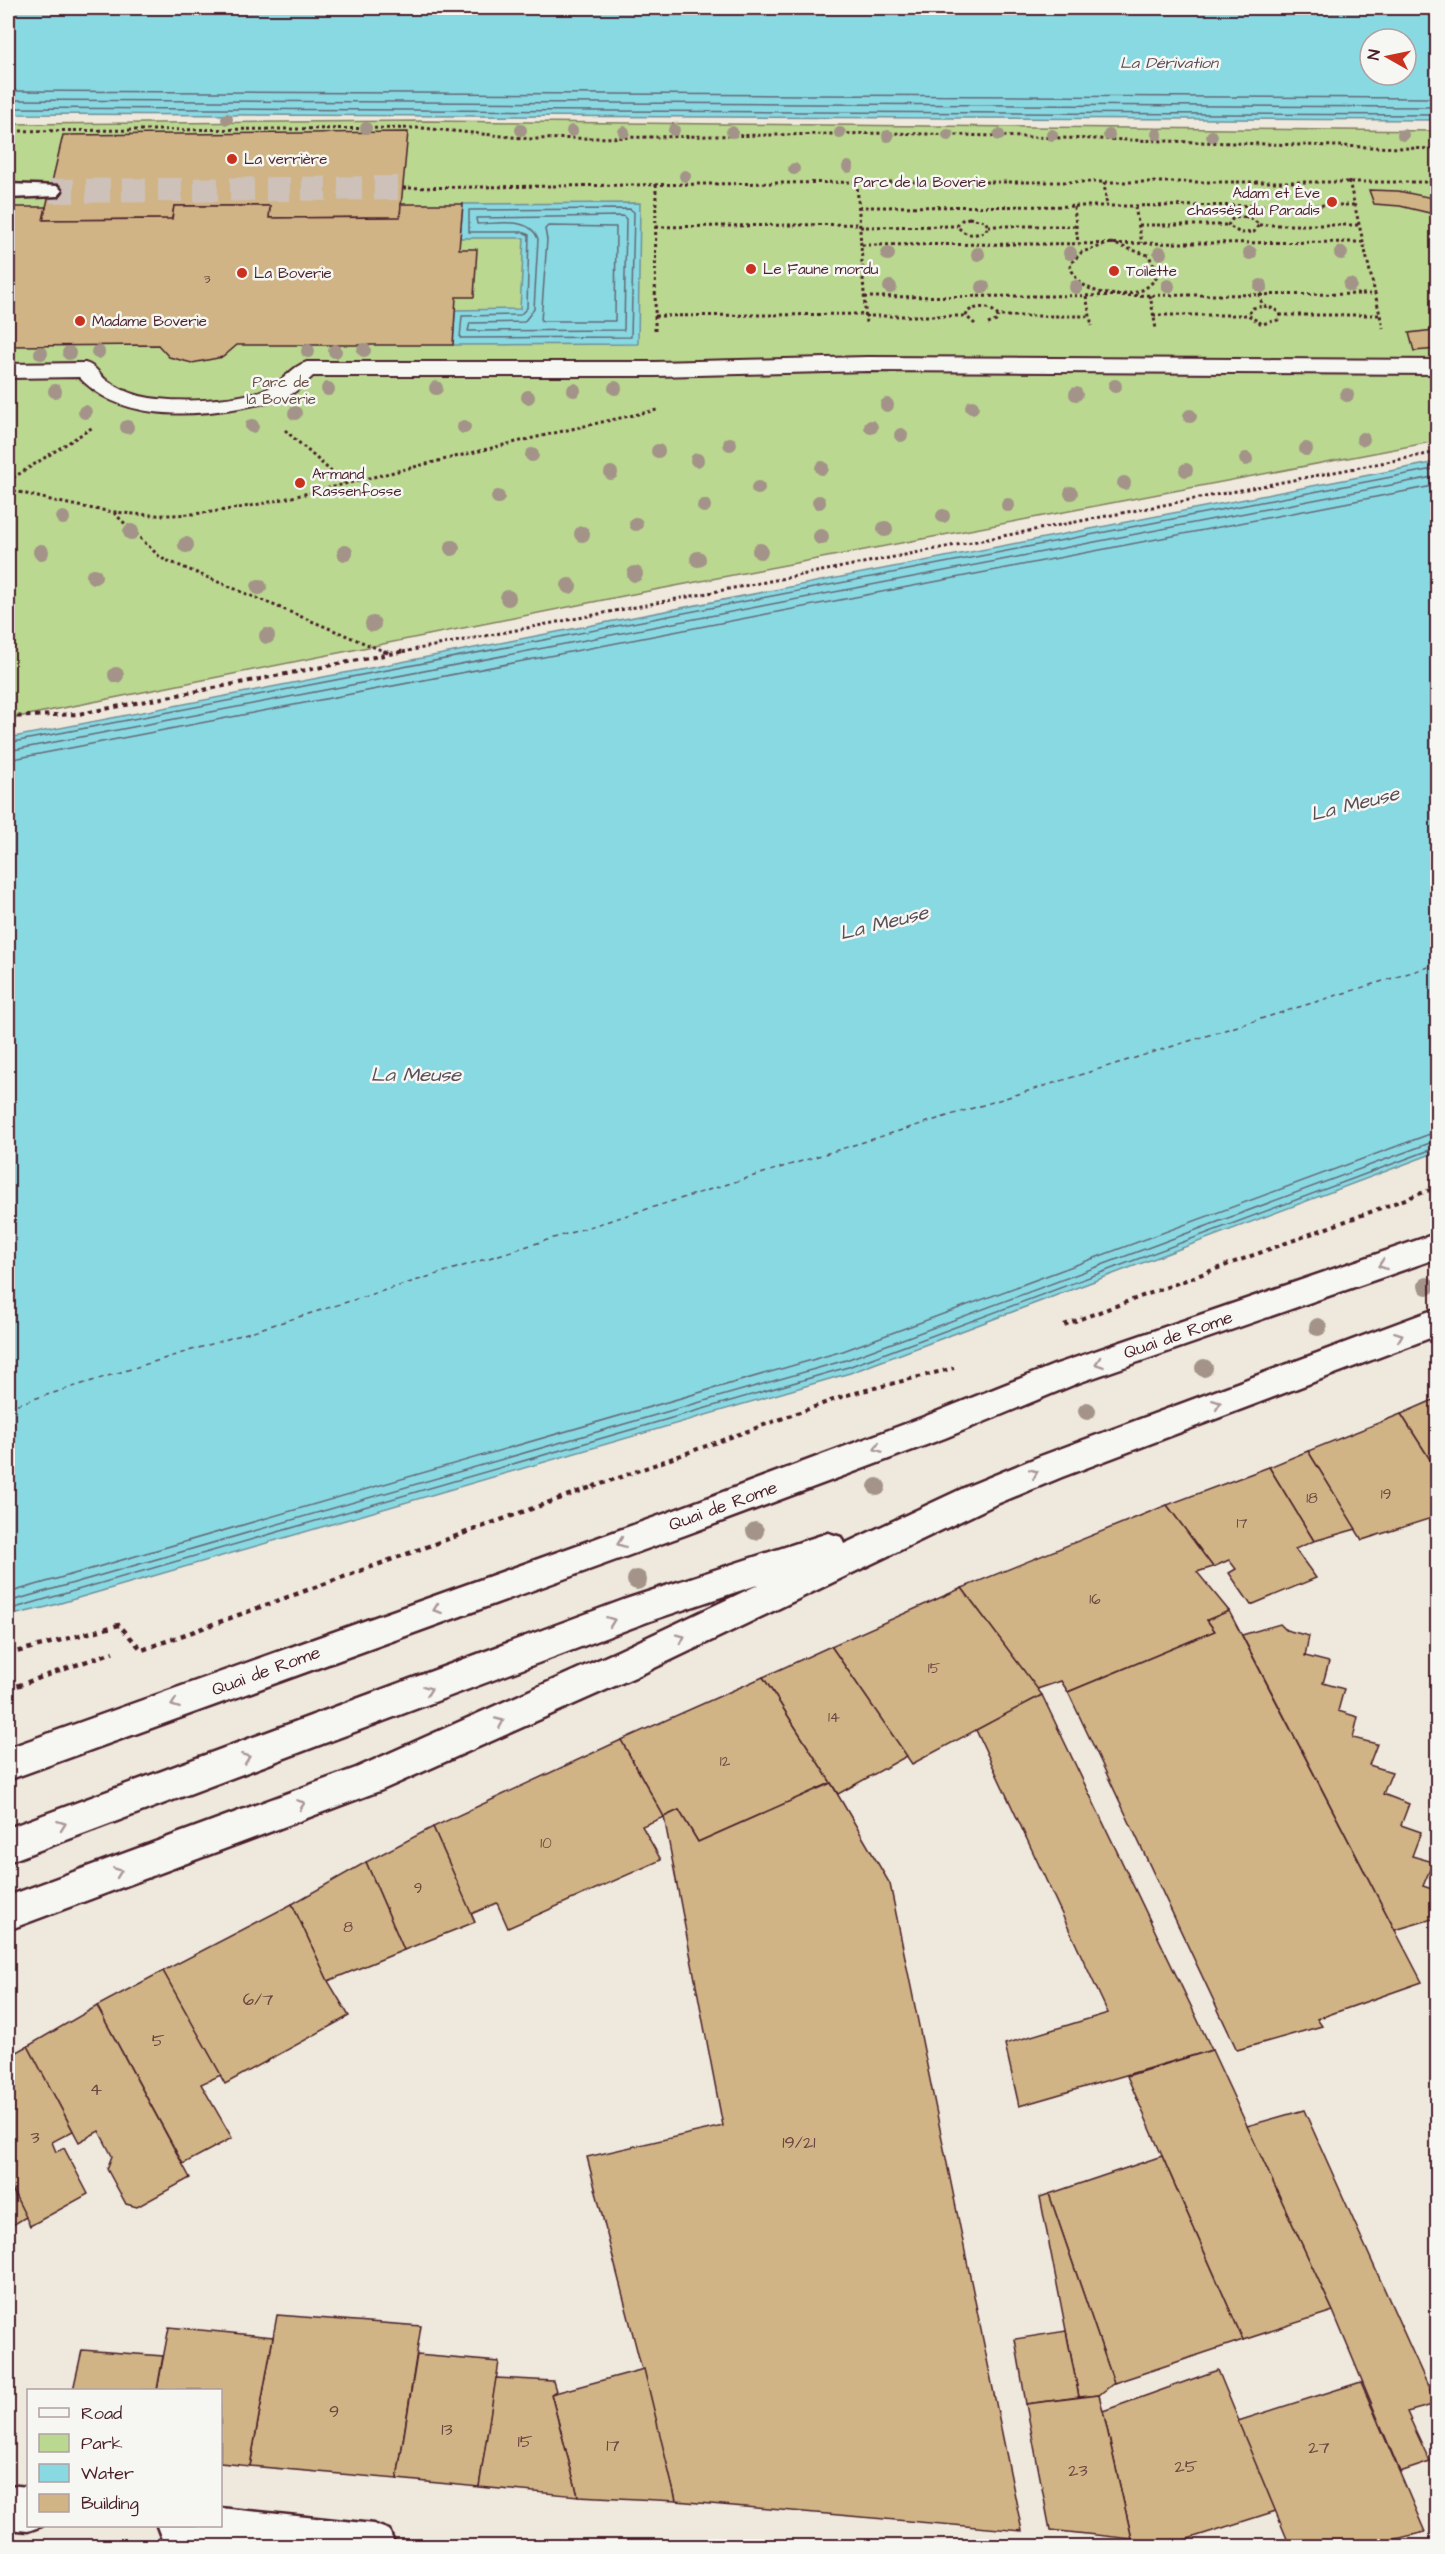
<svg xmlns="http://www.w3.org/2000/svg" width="1445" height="2554" viewBox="0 0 1445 2554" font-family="'Architects Daughter',sans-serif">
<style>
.green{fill:#bad890;stroke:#827c5e;stroke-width:1.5}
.water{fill:#89d9e3;stroke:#708f99;stroke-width:1.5;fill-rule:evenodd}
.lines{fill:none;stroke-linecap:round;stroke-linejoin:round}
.shore{stroke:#636975;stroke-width:1.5}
.ferry{stroke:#5a4e59;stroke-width:1.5;stroke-dasharray:5 4.5;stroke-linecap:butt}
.building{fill:#d0b485;stroke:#4a1f2b;stroke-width:1.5}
.street-tunnel{stroke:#cdc1b9;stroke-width:24;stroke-dasharray:24 12;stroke-linecap:butt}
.lane-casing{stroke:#4a1f2b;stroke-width:4}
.street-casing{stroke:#4a1f2b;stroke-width:5}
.secondary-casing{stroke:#4a1f2b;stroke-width:5}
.path-far2{stroke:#4a1f2b;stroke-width:3;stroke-dasharray:3 3;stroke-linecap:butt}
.path-far1{stroke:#4a1f2b;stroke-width:4;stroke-dasharray:4.5 4.5;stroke-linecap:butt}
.path{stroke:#4a1f2b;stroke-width:4.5;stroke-dasharray:5 5;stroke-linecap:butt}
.lane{fill:#f6f6f2;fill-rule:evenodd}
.street{fill:#f6f6f2;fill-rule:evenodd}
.secondary{fill:#f6f6f2;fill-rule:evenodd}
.tree{fill:#a39388}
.oneway{stroke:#a99598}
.poi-dot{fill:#c8321e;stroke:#f6f6f2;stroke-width:2}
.labels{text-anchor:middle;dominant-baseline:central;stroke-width:5;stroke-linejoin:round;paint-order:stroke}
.far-number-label{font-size:14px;fill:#6c4442}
.far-poi-label{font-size:15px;fill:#4a1f2b;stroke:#f6f6f2;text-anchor:start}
.far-street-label{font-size:15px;fill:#4a1f2b;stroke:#f6f6f2}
.far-park-label{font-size:15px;fill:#664d44;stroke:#f6f6f2}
.number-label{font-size:15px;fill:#6c4442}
.far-water-label{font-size:16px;font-style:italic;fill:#5a4e59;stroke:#f6f6f2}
.street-label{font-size:18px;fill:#4a1f2b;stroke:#f6f6f2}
.near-number-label{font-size:18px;fill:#6c4442}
.water-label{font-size:20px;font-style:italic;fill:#5a4e59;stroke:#f6f6f2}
</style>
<rect width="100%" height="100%" fill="#eee9dc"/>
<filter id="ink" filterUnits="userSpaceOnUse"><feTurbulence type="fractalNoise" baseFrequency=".0167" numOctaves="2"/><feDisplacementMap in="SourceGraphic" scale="12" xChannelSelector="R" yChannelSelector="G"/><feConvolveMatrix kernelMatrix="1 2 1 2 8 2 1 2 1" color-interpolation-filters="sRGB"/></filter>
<g filter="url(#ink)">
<!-- green -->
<path class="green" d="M428 121 1437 131V441L628 595 8 719V124Z"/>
<!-- water -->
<g class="water">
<path d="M8 8H1437V120L8 114ZM1370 39H1406V75H1370Z"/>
<path d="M640 203 638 344 453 345 455 310 520 309 524 238H460L463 204Z"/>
<path d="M1437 462V1152L850 1373 47 1607 8 1616V738Z"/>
</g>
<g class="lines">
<!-- shore -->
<g class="shore">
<path d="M8 91 1438 98"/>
<path d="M8 100 1438 107"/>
<path d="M8 108 1438 115"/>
<path d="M630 209 634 212 631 337 460 338 462 316 520 315 527 308 529 235 523 232H469V210Z"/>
<path d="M623 216 626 219 624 330 468 331 470 323 524 322 534 309 538 239C530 216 497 224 477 224L476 218Z"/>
<path d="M548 226 616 227 615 321H541L547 240 545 229Z"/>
<path d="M8 743 1438 468"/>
<path d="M8 751 1438 476"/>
<path d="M8 760 1438 485"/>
<path d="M8 1593 843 1351 1438 1131"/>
<path d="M8 1602 846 1360 1438 1140"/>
<path d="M8 1610 848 1367 1438 1147"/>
</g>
<!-- ferry -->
<path class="ferry" d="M8 1407 1438 964"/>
</g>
<!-- building -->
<g class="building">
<path d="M408 132 400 217 269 218 270 206H174L172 219 43 220 63 135Z"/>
<path d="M1369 190 1398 191 1438 199V215L1400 206 1374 204Z"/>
<path d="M401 204H463L459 249H477L474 297H456L453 345H237L223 357 192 363 169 357 158 345 8 346V207H46L43 220 172 219 174 206H270L269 218 400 217Z"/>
<path d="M1434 330H1438V349L1414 351 1409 333Z"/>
<path d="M1438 1398V1472L1401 1414Z"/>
<path d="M1401 1414 1438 1472V1516L1362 1540 1308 1451Z"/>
<path d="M1308 1451 1356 1529 1314 1541 1269 1467Z"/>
<path d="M1269 1467 1314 1541 1295 1549 1316 1578 1251 1605 1229 1573 1236 1569 1229 1560 1213 1567 1167 1505Z"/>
<path d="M1167 1505 1213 1567 1197 1572 1229 1611 1207 1620 1215 1631 1068 1692 1061 1681 1037 1689 962 1588Z"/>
<path d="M962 1588 1042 1695 912 1764 831 1646Z"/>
<path d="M1229 1611 1422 1982 1317 2019 1322 2026 1237 2050 1068 1692 1215 1631 1207 1620Z"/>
<path d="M1280 1624 1286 1630 1309 1636 1305 1656 1329 1662 1323 1683 1344 1689 1338 1711 1358 1717 1353 1738 1377 1744 1369 1765 1392 1772 1383 1794 1409 1804 1401 1825 1421 1832 1412 1856 1433 1862 1423 1886 1438 1891 1436 1918 1395 1930 1242 1635Z"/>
<path d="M831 1646 907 1756 838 1794 763 1677Z"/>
<path d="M763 1677 831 1783 698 1842 679 1810 664 1817 621 1740Z"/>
<path d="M1042 1695 1212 2050 1019 2106 1005 2044 1108 2013 976 1730Z"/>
<path d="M621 1740 664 1817 642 1826 661 1860 508 1928 497 1903 471 1914 433 1827Z"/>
<path d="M831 1783 890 1884 1022 2531 676 2501 587 2157 723 2126 664 1817 679 1810 698 1842Z"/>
<path d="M433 1827 475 1922 404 1950 366 1862Z"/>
<path d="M366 1862 404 1950 328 1981 292 1904Z"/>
<path d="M292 1904 328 1981 349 2016 225 2084 163 1971Z"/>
<path d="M163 1971 221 2075 201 2084 232 2138 183 2164 97 2006Z"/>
<path d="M97 2006 190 2178 137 2207 126 2204 107 2169 112 2156 99 2131 79 2142 28 2046Z"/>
<path d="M28 2046 73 2131 52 2142 56 2152 64 2148 88 2194 30 2226 8 2181V2057Z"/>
<path d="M1212 2050 1333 2311 1243 2340 1127 2076Z"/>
<path d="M1304 2110 1436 2404 1407 2412 1430 2462 1400 2472 1333 2311 1247 2126Z"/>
<path d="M1162 2156 1243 2340 1114 2383 1049 2194Z"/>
<path d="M8 2181 26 2217 8 2228Z"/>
<path d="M1049 2194 1114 2383 1099 2395 1079 2397 1040 2197Z"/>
<path d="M277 2315 421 2326 397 2479 250 2466Z"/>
<path d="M169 2327 273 2337 250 2466 220 2463V2390H157Z"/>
<path d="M1066 2331 1079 2397 1026 2404 1015 2339Z"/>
<path d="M82 2350 163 2356 157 2390H73Z"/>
<path d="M417 2355 499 2362 479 2487 397 2479Z"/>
<path d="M644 2369 676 2501 578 2496 551 2394Z"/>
<path d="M1218 2370 1276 2511 1175 2543 1132 2539 1103 2411Z"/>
<path d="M496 2378 553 2381 556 2391 551 2394 578 2496 479 2487Z"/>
<path d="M1361 2382 1425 2532 1367 2546H1290L1238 2421Z"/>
<path d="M1099 2395 1103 2411 1132 2539 1050 2530 1026 2404Z"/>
</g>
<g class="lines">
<!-- street-tunnel -->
<path class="street-tunnel" d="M50 191 403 188"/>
<defs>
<path id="lane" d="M867 357 1438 360V374L867 371 655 376H313C305 383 298 391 288 396 273 403 255 405 239 408 185 417 119 420 79 377L8 378V364L85 363C96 366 98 373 106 380 116 387 128 393 140 396 173 404 238 401 269 388 284 381 292 366 307 362H655Z"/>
<g id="street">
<path d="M8 184 58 186 62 191 58 196 8 198Z"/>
<path d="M8 2485 28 2487V2526H42L28 2531 8 2529Z"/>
<path d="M220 2508 373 2524 389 2530 395 2546H175L163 2542 157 2526H220Z"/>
</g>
<g id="secondary">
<path d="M1438 1233V1258L1078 1383 945 1438 688 1534 8 1780V1748L664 1514 921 1418 1054 1365Z"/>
<path d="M1438 1308V1335L1062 1477 992 1506 644 1673 382 1790 8 1930V1896L356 1768 618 1651 760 1584 650 1621 8 1862V1828L626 1599 828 1533 841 1537 844 1544 968 1486 1038 1457Z"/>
</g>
</defs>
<!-- lane casing -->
<use href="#lane" class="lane-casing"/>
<!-- street casing -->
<use href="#street" class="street-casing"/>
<!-- secondary casing -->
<use href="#secondary" class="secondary-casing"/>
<!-- path-far2 -->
<g class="path-far2">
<path d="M8 131 422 128 532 139 891 133 1438 149"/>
<path d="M1349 181 1383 328"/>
<path d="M857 182 866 325"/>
<path d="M1104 182 1107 207"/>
<path d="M403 188 857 182H1438"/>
<path d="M859 207 1354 205"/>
<path d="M1074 207 1078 243"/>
<path d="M1135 207 1142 243"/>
<path d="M1244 217 1254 220 1259 225 1254 232 1240 233 1228 225 1233 218Z"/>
<path d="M969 218 985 221 988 226 986 231C975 236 965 236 957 226L962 220Z"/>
<path d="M1139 225H1228"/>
<path d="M1259 225H1359"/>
<path d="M988 226H1076"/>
<path d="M656 227 860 224"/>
<path d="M860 227 957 226"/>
<path d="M1111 243 1148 255 1160 274C1155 279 1149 287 1142 290 1117 300 1076 294 1070 264L1082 252Z"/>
<path d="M862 245 1363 242"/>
<path d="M1260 294 1262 306"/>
<path d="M1150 295 1156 329"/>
<path d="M1086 296 1092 326"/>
<path d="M864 297 1375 294"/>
<path d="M1264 306 1275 309 1280 315 1278 320 1262 324 1248 315 1253 308Z"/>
<path d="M1153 315H1248"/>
<path d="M1280 315H1380"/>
<path d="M655 316 865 314"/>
<path d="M865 316H966"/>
<path d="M975 324 966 316 968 311C979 306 990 305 998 316H1090"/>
<path d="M988 324 996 321 998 316"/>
<path d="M655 331 656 183"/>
<path d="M285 430 344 483"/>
<path d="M8 481 93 427"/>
<path d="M8 489C55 502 102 513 151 515 222 517 292 497 361 480 459 456 558 431 657 410"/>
<path d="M114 513 161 558 388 653"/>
<path d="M397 653 1438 452"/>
</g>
<!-- path-far1 -->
<g class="path-far1">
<path d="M384 651 391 654"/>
<path d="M8 717 79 714 405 651"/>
<path d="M1064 1325 1438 1187"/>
<path d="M593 1487 847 1395 954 1368"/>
</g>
<!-- path -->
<g class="path">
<path d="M8 1654 119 1625 142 1650 597 1485"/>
<path d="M8 1689 113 1652"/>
</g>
<!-- lane -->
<use href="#lane" class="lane"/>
<!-- street -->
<use href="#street" class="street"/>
<!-- secondary -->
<use href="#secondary" class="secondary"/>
</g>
<!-- trees -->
<g class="tree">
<circle cx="227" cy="119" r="6"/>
<circle cx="366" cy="128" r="6"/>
<circle cx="521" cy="130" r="6"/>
<circle cx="674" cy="130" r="6"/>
<circle cx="572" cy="131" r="6"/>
<circle cx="624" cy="132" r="6"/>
<circle cx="732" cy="132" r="6"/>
<circle cx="840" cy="133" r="6"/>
<circle cx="1157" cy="134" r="6"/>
<circle cx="948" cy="135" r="6"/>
<circle cx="999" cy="135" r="6"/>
<circle cx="1052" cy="135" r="6"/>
<circle cx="1109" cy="135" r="6"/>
<circle cx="1403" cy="135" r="6"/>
<circle cx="888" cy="136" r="6"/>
<circle cx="1212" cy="136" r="6"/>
<circle cx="848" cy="167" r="6"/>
<circle cx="794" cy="169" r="6"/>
<circle cx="685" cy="176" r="6"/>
<circle cx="1070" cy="253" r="7"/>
<circle cx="1160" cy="253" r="7"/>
<circle cx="1250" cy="253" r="7"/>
<circle cx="1341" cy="253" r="7"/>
<circle cx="888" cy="254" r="7"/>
<circle cx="978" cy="254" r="7"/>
<circle cx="1350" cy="285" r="7"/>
<circle cx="1168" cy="286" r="7"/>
<circle cx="1261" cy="286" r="7"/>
<circle cx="890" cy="287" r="7"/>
<circle cx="983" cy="287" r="7"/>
<circle cx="1076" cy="287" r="7"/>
<circle cx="364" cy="350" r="7"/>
<circle cx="308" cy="351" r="7"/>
<circle cx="335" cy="351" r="7"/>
<circle cx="98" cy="352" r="7"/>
<circle cx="41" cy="353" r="7"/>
<circle cx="69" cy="353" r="7"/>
<circle cx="1115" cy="386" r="7"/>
<circle cx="436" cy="388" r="7"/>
<circle cx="615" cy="388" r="7"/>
<circle cx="328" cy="389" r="7"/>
<circle cx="574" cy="390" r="7"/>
<circle cx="55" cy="391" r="7"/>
<circle cx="1076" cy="394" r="7"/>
<circle cx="1347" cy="395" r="7"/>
<circle cx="528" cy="397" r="7"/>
<circle cx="887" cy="405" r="7"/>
<circle cx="972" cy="407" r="7"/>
<circle cx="85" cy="412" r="7"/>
<circle cx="295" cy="413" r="7"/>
<circle cx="1190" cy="416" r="7"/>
<circle cx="252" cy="426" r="7"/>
<circle cx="127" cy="427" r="7"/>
<circle cx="464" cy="427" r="7"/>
<circle cx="871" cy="427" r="7"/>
<circle cx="901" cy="435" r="7"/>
<circle cx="1363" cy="439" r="7"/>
<circle cx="730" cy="444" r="7"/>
<circle cx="1306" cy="449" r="7"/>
<circle cx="658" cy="451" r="7"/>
<circle cx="532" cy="455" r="7"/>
<circle cx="1246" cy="459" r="7"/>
<circle cx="697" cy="460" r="7"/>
<circle cx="822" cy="468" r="7"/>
<circle cx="1186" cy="470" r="7"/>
<circle cx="611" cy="473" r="7"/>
<circle cx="1124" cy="483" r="7"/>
<circle cx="758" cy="488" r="7"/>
<circle cx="1071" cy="493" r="7"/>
<circle cx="498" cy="497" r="7"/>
<circle cx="819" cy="502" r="7"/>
<circle cx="1008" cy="505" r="7"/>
<circle cx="704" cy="506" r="7"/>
<circle cx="943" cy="516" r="7"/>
<circle cx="63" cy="518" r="7"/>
<circle cx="636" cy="524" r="7"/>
<circle cx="885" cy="529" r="8"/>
<circle cx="131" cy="532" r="8"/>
<circle cx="582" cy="534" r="8"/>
<circle cx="821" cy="537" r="8"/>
<circle cx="186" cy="545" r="8"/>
<circle cx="452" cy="548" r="8"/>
<circle cx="760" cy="551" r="8"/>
<circle cx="41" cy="552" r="8"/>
<circle cx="345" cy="553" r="8"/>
<circle cx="698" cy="559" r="8"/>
<circle cx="635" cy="574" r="8"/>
<circle cx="94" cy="576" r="8"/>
<circle cx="569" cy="586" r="8"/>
<circle cx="259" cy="587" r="8"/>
<circle cx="508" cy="598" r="8"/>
<circle cx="373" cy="624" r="8"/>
<circle cx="267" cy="636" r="8"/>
<circle cx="116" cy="675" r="8"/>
<circle cx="1427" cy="1286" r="9"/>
<circle cx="1318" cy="1327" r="9"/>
<circle cx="1204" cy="1368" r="9"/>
<circle cx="1087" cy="1411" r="9"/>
<circle cx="877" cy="1487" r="9"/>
<circle cx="755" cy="1531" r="9"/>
<circle cx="637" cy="1580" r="10"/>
</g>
<!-- one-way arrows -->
<defs><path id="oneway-chevron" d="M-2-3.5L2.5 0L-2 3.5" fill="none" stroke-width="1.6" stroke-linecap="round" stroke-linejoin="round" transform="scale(1.5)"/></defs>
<g class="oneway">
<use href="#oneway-chevron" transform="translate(1382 1265) rotate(161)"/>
<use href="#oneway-chevron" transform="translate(1399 1336) rotate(-21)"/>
<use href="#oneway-chevron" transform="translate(1099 1363) rotate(161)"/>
<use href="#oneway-chevron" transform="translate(1217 1404) rotate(-21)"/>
<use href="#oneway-chevron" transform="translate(878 1448) rotate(160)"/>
<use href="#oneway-chevron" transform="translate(1034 1473) rotate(-23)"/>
<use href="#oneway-chevron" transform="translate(621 1543) rotate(160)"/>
<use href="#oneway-chevron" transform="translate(437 1609) rotate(160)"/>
<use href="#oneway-chevron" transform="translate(611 1621) rotate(-21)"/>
<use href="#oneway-chevron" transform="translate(681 1638) rotate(-26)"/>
<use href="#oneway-chevron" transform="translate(428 1690) rotate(-21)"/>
<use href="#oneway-chevron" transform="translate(175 1704) rotate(160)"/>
<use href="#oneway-chevron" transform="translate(500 1722) rotate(-24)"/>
<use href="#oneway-chevron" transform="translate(246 1758) rotate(-20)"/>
<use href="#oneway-chevron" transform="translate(301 1804) rotate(-20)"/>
<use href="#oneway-chevron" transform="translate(62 1825) rotate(-20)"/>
<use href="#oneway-chevron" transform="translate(118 1872) rotate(-20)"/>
</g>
</g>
<!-- markers -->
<g class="poi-dot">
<circle cx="232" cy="159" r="6"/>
<circle cx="1332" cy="202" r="6"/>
<circle cx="751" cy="269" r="6"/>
<circle cx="1114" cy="271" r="6"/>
<circle cx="242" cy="273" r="6"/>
<circle cx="80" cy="321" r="6"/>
<circle cx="300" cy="483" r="6"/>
</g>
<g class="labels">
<!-- far-number labels -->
<g class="far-number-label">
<text x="207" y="279">3</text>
</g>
<!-- far-poi labels -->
<g class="far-poi-label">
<text x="244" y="159">La verrière</text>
<text x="1320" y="193" text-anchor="end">Adam et Ève<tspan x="1320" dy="17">chassés du Paradis</tspan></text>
<text x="763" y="269">Le Faune mordu</text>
<text x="1126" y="271">Toilette</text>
<text x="254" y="273">La Boverie</text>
<text x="92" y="321">Madame Boverie</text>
<text x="312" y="474">Armand<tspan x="312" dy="17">Rassenfosse</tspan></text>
</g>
<!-- far-street labels -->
<g class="far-street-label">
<text x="920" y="182">Parc de la Boverie</text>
</g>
<!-- far-park labels -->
<g class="far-park-label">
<text x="281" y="382">Parc de<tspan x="281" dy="17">la Boverie</tspan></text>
</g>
<!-- number labels -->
<g class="number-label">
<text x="1386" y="1494">19</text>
<text x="1312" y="1498">18</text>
<text x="1242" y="1523">17</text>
<text x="1095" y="1599">16</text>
<text x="934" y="1668">15</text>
<text x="834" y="1717">14</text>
<text x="725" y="1761">12</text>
<text x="546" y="1843">10</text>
<text x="418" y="1888">9</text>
<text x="348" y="1927">8</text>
</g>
<!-- far-water labels -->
<g class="far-water-label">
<text x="1169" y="63">La Dérivation</text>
</g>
<!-- street labels -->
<g class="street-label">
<text transform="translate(1178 1335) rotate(-19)">Quai de Rome</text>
<text transform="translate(723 1506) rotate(-20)">Quai de Rome</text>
<text transform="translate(266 1671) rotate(-20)">Quai de Rome</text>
</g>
<!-- near-number labels -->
<g class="near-number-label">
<text x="258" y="1999">6/7</text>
<text x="158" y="2040">5</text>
<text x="96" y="2089">4</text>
<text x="35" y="2137">3</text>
<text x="799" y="2142">19/21</text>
<text x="334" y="2411">9</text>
<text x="447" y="2429">13</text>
<text x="525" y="2441">15</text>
<text x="613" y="2445">17</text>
<text x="1319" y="2447">27</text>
<text x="1186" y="2466">25</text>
<text x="1078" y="2470">23</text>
</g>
<!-- water labels -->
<g class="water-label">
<text transform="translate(1355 804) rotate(-14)">La Meuse</text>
<text transform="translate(884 923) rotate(-14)">La Meuse</text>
<text x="416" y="1075">La Meuse</text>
</g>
</g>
<!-- margin -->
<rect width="1445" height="2554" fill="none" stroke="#f6f6f2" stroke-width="30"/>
<rect x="15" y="15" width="1415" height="2524" fill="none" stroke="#4a1f2b" stroke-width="2" filter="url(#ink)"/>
<!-- legend -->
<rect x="27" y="2389" width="195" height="138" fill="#f6f6f2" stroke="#b1a0a2" stroke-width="1.5"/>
<rect x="39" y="2408" width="30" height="9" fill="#f6f6f2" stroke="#b1a0a2" stroke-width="1.5"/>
<text x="81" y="2419" font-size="18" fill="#4a1f2b">Road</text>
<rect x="39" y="2434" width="30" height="18" fill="#bad890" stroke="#b1a0a2" stroke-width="1.5"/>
<text x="81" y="2449" font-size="18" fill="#4a1f2b">Park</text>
<rect x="39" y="2464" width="30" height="18" fill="#89d9e3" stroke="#b1a0a2" stroke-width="1.5"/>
<text x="81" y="2479" font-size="18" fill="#4a1f2b">Water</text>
<rect x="39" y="2494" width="30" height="18" fill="#d0b485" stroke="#b1a0a2" stroke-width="1.5"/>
<text x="81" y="2509" font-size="18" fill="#4a1f2b">Building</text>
<!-- north arrow -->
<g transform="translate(1388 57) rotate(279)"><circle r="28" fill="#f6f6f2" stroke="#b1a0a2" stroke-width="1.5"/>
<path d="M0-4.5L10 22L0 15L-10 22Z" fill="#c8321e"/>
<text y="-9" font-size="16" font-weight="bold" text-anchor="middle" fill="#4a1f2b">N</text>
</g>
</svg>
